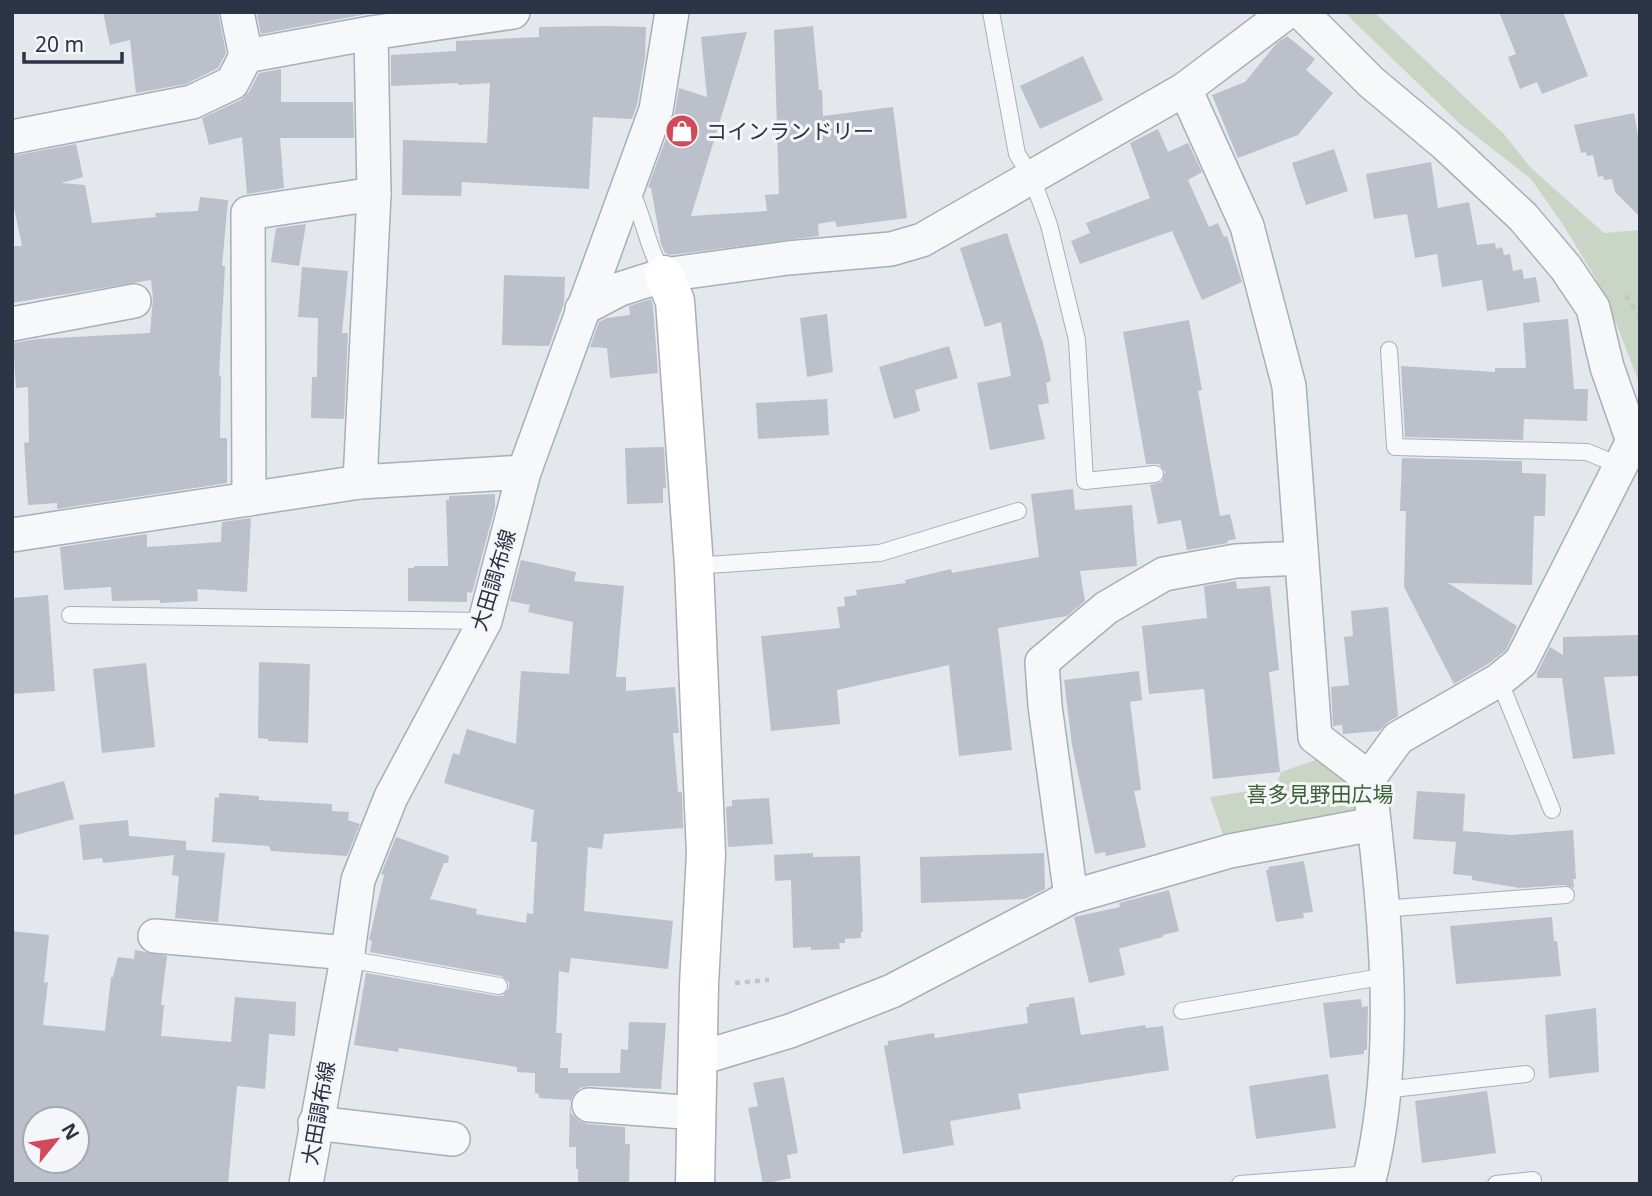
<svg xmlns="http://www.w3.org/2000/svg" width="1652" height="1196" viewBox="0 0 1652 1196" font-family="'Noto Sans','Noto Sans JP',sans-serif">
<style>
.green{fill:#c9d6c5}
.building{fill:#bbc0ca;fill-rule:evenodd}
.lines{fill:none;stroke-linecap:round;stroke-linejoin:round}
.lane-casing{stroke:#a9aeb7;stroke-width:18}
.street-casing{stroke:#a9aeb7;stroke-width:36}
.secondary-casing{stroke:#a9aeb7;stroke-width:41}
.path{stroke:#c2c5cb;stroke-width:4.5;stroke-dasharray:5 5;stroke-linecap:butt}
.lane{stroke:#f7f8fa;stroke-width:16}
.street{stroke:#f7f8fa;stroke-width:33}
.secondary{stroke:#fff;stroke-width:38}
.labels{text-anchor:middle;dominant-baseline:central;stroke-width:6;stroke-linejoin:round;paint-order:stroke}
.poi-label{font-size:21px;fill:#2b3445;stroke:#f4f6f9;text-anchor:start}
.street-label{font-size:21px;fill:#2b3445;stroke:#f4f6f9}
.park-label{font-size:21px;fill:#3f6138;stroke:#f4f6f9}
</style>
<rect width="100%" height="100%" fill="#e4e7ec"/>
<!-- green -->
<g class="green">
<path d="M1344 12H1374L1504 134 1530 167 1604 233 1640 230V393L1638 380 1618 328 1595 277 1562 223 1531 179 1459 123Z"/>
<path d="M1336 753 1361 772 1358 820 1227 846 1210 797 1276 787 1281 772Z"/>
</g>
<!-- building -->
<g class="building">
<path d="M103 12H218L226 53 218 68 186 84 136 93 130 40 110 45Z"/>
<path d="M263 12H372V13L261 34 257 15Z"/>
<path d="M1499 12H1563L1588 76 1542 94 1537 82 1520 89 1508 57 1516 54Z"/>
<path d="M604 26 646 27 645 58 637 105 632 119 593 117 589 189 462 182 461 196 402 195 403 140 487 143 490 83 458 85V83L391 86V55L456 51V41L539 37V27Z"/>
<path d="M813 26 819 90H822L823 116 893 107 907 218 837 227 835 221 818 224 819 236 670 255 665 253 661 244 651 188 648 187 674 117 679 88 707 97 701 37 747 32 691 216 767 211 765 195 779 194 774 30Z"/>
<path d="M1287 36 1315 59 1306 70 1333 93 1298 135 1238 158 1212 95 1245 82 1277 43Z"/>
<path d="M1083 56 1103 100 1040 129 1020 86Z"/>
<path d="M281 69V102H353L354 138H280L284 188 247 194 242 137 209 145 202 118 241 100 249 92 259 73Z"/>
<path d="M1634 113 1640 148V217L1615 192 1612 179 1604 180 1603 176 1598 177 1593 155 1587 156 1586 152 1581 153 1574 125Z"/>
<path d="M1158 129 1168 152 1188 143 1202 172 1188 180 1209 227 1218 223 1224 237 1227 236 1242 282 1202 300 1172 231 1080 264 1071 241 1090 233 1086 223 1150 198 1130 143Z"/>
<path d="M76 144 83 177 61 183 85 185 92 223 156 217 155 213 198 211 200 197 228 200 222 266H225L219 376H221L220 438H227V483L57 509V503L28 505 24 443 29 442 28 387 16 388 13 343 37 339 150 333 153 298 151 280 12 303V246H22L12 198V156Z"/>
<path d="M1334 149 1348 191 1306 205 1292 163Z"/>
<path d="M1431 162 1438 208 1469 202 1477 245 1495 243 1496 249 1502 247 1504 255 1510 254 1513 271 1522 269 1524 279 1536 277 1540 302 1487 311 1482 280 1442 287 1437 254 1415 258 1407 214 1374 219 1366 174Z"/>
<path d="M306 224 299 266 271 262 276 228Z"/>
<path d="M1007 233 1043 343 1051 381 1046 383 1049 403 1038 405 1045 439 990 450 977 383 1011 376 1001 322 985 327 960 248Z"/>
<path d="M302 267 348 271 342 333H348L344 419 311 418 312 377H317L318 318 298 317Z"/>
<path d="M504 275 565 277 564 303 549 346 502 345Z"/>
<path d="M651 299 653 306 658 373 610 378 607 348 590 347 599 322 607 318 630 315 629 306Z"/>
<path d="M827 314 833 372 807 377 800 318Z"/>
<path d="M1568 319 1574 389H1588L1587 421 1524 419 1523 440 1405 437 1401 366 1495 372V368H1526L1523 323Z"/>
<path d="M1189 320 1202 390 1198 391 1220 516 1230 514 1236 539 1227 541 1228 543 1187 550 1181 520 1158 524 1150 485 1162 482 1165 472 1159 464H1146L1123 332Z"/>
<path d="M949 346 958 378 915 390 920 411 894 419 879 367Z"/>
<path d="M827 399 829 435 758 439 756 403Z"/>
<path d="M664 447 666 488H663V503L627 504 625 448Z"/>
<path d="M1402 458 1522 461V473L1546 474 1545 516H1534L1532 585 1448 583 1517 626 1506 650 1488 664 1454 684 1404 587 1406 511H1400Z"/>
<path d="M1073 489 1075 510 1132 505 1137 566 1080 571 1085 601 1067 616 998 628 1012 750 959 756 949 665 837 690 840 724 771 731 761 636 840 628 837 607 845 606 844 597 857 595 856 590 906 583 905 580 951 569 952 573 1039 557 1031 494Z"/>
<path d="M495 494V507L472 593 467 592V602L408 601V568H414V566H448L446 500H449V496Z"/>
<path d="M251 518 247 592 197 589 198 601 160 603V600L112 601 111 587 64 590 60 547 147 534V547L221 542 222 522Z"/>
<path d="M521 560 576 572 574 581 624 586 616 677H626V691L675 687 679 733H673L678 792H682L683 828 604 834 602 849 588 847 584 911 673 921 668 969 571 958 569 973 559 971 556 1033H562L560 1068H568V1073H620L621 1049 628 1050 629 1022 666 1023 661 1089 590 1086 580 1088 573 1095 570 1103 571 1113 579 1121 588 1124 625 1127V1144H630L629 1184H578V1169H576V1147H569L570 1100 539 1098V1094L535 1093V1073L517 1072V1067L399 1048 398 1052 354 1045 366 973 497 996H503L509 988V982L501 976 370 952 372 941 369 940 384 875 381 874 396 837 449 856 448 863H444L430 899 477 909 476 914 526 923 527 913 533 914 537 842H531L534 810 444 783 453 753 459 755 467 729 516 744 521 671 569 674 573 622 528 612 530 605 510 601Z"/>
<path d="M1236 581 1237 589 1270 586 1279 670 1269 672 1280 772 1213 779 1204 689 1149 694 1142 626 1207 618 1204 586Z"/>
<path d="M48 595 55 691 12 694V598Z"/>
<path d="M1388 607 1398 716 1388 722 1379 731 1343 734 1342 725 1333 726 1331 687 1349 685 1344 637 1353 636 1351 611Z"/>
<path d="M1640 635V676L1604 677 1615 754 1573 759 1562 678H1537V673L1550 647 1563 655V637Z"/>
<path d="M259 662 310 664 308 743 268 741V739L258 738Z"/>
<path d="M146 663 155 747 102 753 93 669Z"/>
<path d="M1139 671 1142 700 1130 702 1141 790 1134 791 1146 847 1106 856 1105 852 1095 854 1072 745 1064 680Z"/>
<path d="M64 781 74 819 12 836V795Z"/>
<path d="M1417 791 1465 794 1463 831 1511 835 1573 830 1576 879H1573L1574 888 1565 885 1520 888 1472 880V876L1453 874 1456 842 1413 839Z"/>
<path d="M219 793 259 796V800L332 804V811L349 812 348 820 360 824 347 856 271 851 269 846 212 842 215 797 219 798Z"/>
<path d="M769 798 773 844 728 847 726 807 732 806V800Z"/>
<path d="M128 820 129 836 186 841V850L225 853 218 922 175 918 179 876 172 875 174 855 103 863 102 858 83 860 79 825Z"/>
<path d="M813 853V857L860 856 863 932H861V938L845 939V943H839L840 949 811 950V947L793 948 791 880 775 881 774 855Z"/>
<path d="M1044 853 1045 889 1025 899 921 903 920 857Z"/>
<path d="M1304 861 1313 912 1303 913 1304 918 1276 922 1266 870H1269L1268 867Z"/>
<path d="M1169 890 1179 931 1163 935V937L1121 948 1119 949 1125 975 1089 983 1074 917 1120 907 1119 903Z"/>
<path d="M1552 917 1554 941H1557L1561 976 1456 984 1450 926Z"/>
<path d="M12 931 49 935 44 983 48 982 43 1025 105 1031 111 977H113L118 957 134 959 135 950 167 956 161 1005H164L161 1036 231 1042 235 997 296 1002 295 1036 269 1034 265 1089 237 1086 228 1184H12ZM35 1119H77V1161H35Z"/>
<path d="M1074 997 1081 1035 1145 1025 1146 1028 1163 1026 1169 1070 1018 1094 1021 1109 950 1121 954 1145 903 1154 884 1046 888 1045V1041L934 1033 935 1038 1028 1023 1026 1007H1029V1004Z"/>
<path d="M1361 999 1362 1007 1368 1006 1367 1050H1364V1054L1330 1058 1323 1003Z"/>
<path d="M1596 1008 1599 1072 1549 1078 1545 1015Z"/>
<path d="M1328 1074 1336 1128 1256 1139 1249 1086Z"/>
<path d="M784 1077 798 1153 787 1155 791 1178 763 1184 748 1108 758 1106 753 1083Z"/>
<path d="M1487 1091 1496 1153 1422 1163 1415 1101Z"/>
</g>
<g class="lines">
<defs>
<g id="lane">
<path d="M991 12 1017 154 1032 178 1049 225 1077 340 1085 481 1155 474"/>
<path d="M629 187C644 216 647 248 664 275"/>
<path d="M1389 350 1395 447 1587 452 1621 466"/>
<path d="M694 566 880 553 1018 511"/>
<path d="M70 615 485 621"/>
<path d="M1499 680 1552 810"/>
<path d="M1381 909 1566 895"/>
<path d="M347 959 499 986"/>
<path d="M1182 1011 1387 976"/>
<path d="M1384 1090 1526 1074"/>
<path d="M1240 1184 1370 1174"/>
<path d="M1496 1184 1533 1180"/>
</g>
<g id="street">
<path d="M1301 12 1371 82 1445 144 1523 217 1566 268 1593 308 1607 367 1633 441 1640 450"/>
<path d="M246 56 371 33 513 12"/>
<path d="M1185 89 1247 226 1289 386 1315 737 1369 778"/>
<path d="M12 137 192 102 232 83 246 56 237 12"/>
<path d="M582 309 620 289 664 275 788 258 891 249 922 240 1185 89 1287 12"/>
<path d="M12 324 134 301"/>
<path d="M360 482 374 194 371 33"/>
<path d="M249 499 248 213 374 194"/>
<path d="M12 535 360 482 524 472"/>
<path d="M1071 897 1045 706 1042 662 1106 608 1164 574 1236 561 1300 558"/>
<path d="M155 936 348 953"/>
<path d="M697 1059 790 1031 892 991 1071 897 1230 851 1374 824"/>
<path d="M589 1105 697 1113"/>
<path d="M315 1123 453 1139"/>
<path d="M306 1184 347 959 358 880 391 797 485 621 524 472 656 110 672 12"/>
<path d="M1368 1184C1402 1054 1384 909 1369 778L1398 738 1499 680 1521 662 1633 441"/>
</g>
<path id="secondary" d="M664 275 675 301 694 566 706 854 699 985 695 1184"/>
</defs>
<!-- lane casing -->
<use href="#lane" class="lane-casing"/>
<!-- street casing -->
<use href="#street" class="street-casing"/>
<!-- secondary casing -->
<use href="#secondary" class="secondary-casing"/>
<!-- path -->
<g class="path">
<path d="M1626 296 1640 317"/>
<path d="M735 983 769 980"/>
</g>
<!-- lane -->
<use href="#lane" class="lane"/>
<!-- street -->
<use href="#street" class="street"/>
<!-- secondary -->
<use href="#secondary" class="secondary"/>
</g>
<!-- icons -->
<defs>
<symbol id="shop-disc" viewBox="-11 -11 22 22"><circle r="9.5" fill="#d1495b" stroke="#f4f6f9"/><path d="M-5-2.5h2.3a2.7 3.5 0 0 1 5.4 0H5L5.5 6h-11ZM-1.5-2.5h3a1.5 2.3 0 0 0-3 0Z" fill="#fff"/></symbol>
</defs>
<g fill-rule="evenodd">
<use href="#shop-disc" x="663" y="112" width="38" height="38"/>
</g>
<g class="labels">
<!-- poi labels -->
<g class="poi-label">
<text x="706" y="131">コインランドリー</text>
</g>
<!-- street labels -->
<g class="street-label">
<text transform="translate(493 580) rotate(-73)">大田調布線</text>
<text transform="translate(318 1113) rotate(-80)">大田調布線</text>
</g>
<!-- park labels -->
<g class="park-label">
<text x="1320" y="794">喜多見野田広場</text>
</g>
</g>
<!-- border -->
<rect width="1652" height="1196" fill="none" stroke="#2b3445" stroke-width="28"/>
<!-- north arrow -->
<g transform="translate(56 1140) rotate(60)"><circle r="33" fill="#f4f6f9" stroke="#a4a8b1" stroke-width="2"/>
<path d="M0-5L12 26L0 18L-12 26Z" fill="#d1495b"/>
<text y="-10" font-size="19" font-weight="bold" text-anchor="middle" fill="#2b3445">N</text>
</g>
<!-- scale -->
<path d="M24 52v10h98v-10" fill="none" stroke="#2b3445" stroke-width="3.5"/>
<text x="35" y="52" font-size="21" fill="#2b3445" stroke="#f4f6f9" stroke-width="5" paint-order="stroke">20 m</text>
</svg>
